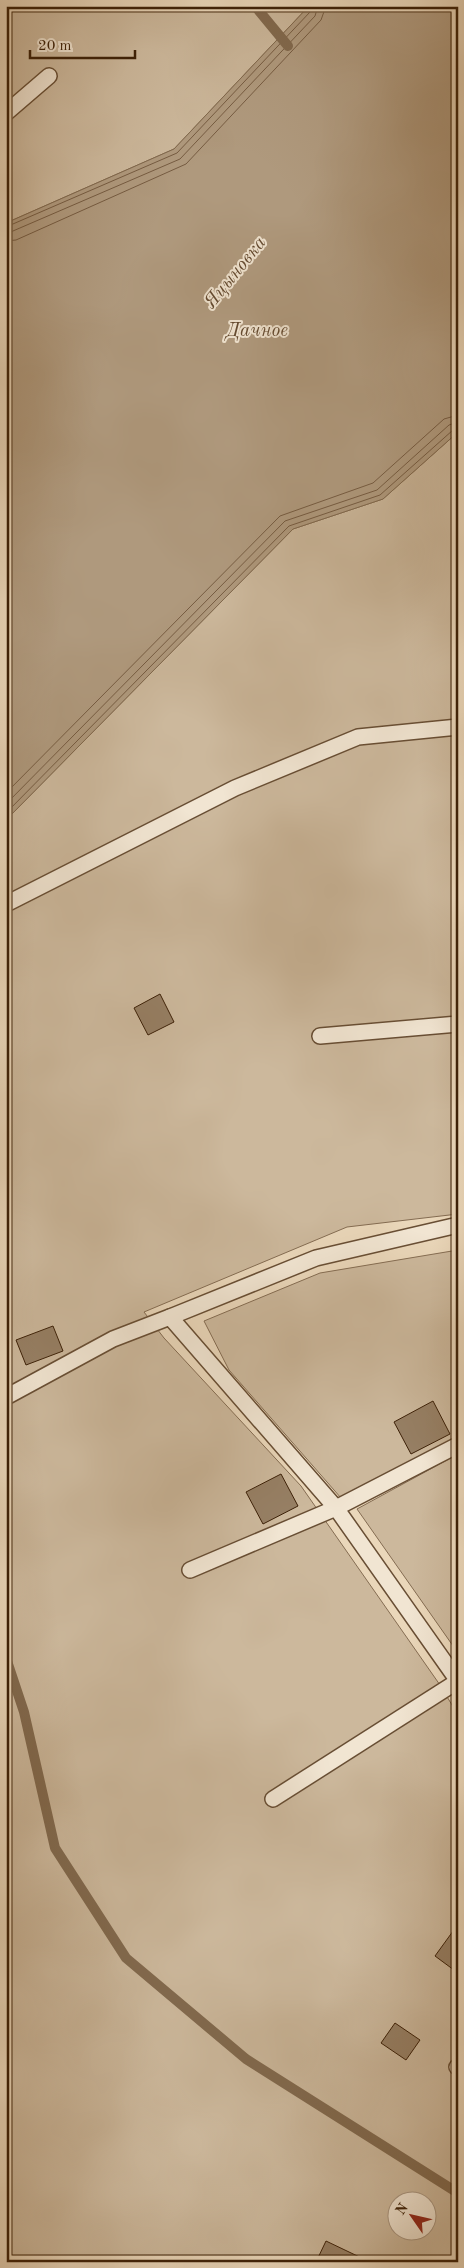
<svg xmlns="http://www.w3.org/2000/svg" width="464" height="2268" viewBox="0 0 464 2268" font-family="'Old Standard TT',serif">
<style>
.green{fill:#ccb89c;stroke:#846c52;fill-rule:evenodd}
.water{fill:#af997d;stroke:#81694e}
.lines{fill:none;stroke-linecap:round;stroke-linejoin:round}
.shore{stroke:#765c42;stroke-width:1}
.stream{stroke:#81694e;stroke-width:10}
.building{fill:#967f64;stroke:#3c2007}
.lane-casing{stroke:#684e34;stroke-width:18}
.lane{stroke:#f1e5d2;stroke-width:15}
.labels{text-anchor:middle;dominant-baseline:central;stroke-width:4;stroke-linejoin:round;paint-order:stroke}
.water-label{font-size:19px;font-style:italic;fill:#644a30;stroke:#f1e5d2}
</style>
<rect width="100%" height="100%" fill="#ead7ba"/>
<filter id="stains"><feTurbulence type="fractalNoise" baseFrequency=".004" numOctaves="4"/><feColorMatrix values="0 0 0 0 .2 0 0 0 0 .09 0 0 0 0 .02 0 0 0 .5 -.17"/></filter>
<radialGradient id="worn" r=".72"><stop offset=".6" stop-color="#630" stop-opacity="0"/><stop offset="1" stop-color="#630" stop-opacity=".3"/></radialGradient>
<!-- green -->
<g class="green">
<path d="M6 6H309L174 149 6 223Z"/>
<path d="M458 432V1214L347 1227 144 1312 164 1338 301 1486 440 1685 458 1715V2262H6V820L293 529 383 499ZM396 2200H426V2230H396Z"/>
<path d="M458 1250V1438L341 1498 229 1370 204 1321 320 1273Z"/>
<path d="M458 1454V1653L357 1509Z"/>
</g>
<!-- water -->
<path class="water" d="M309 6H458V432L383 499 293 529 6 820V223L174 149Z"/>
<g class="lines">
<!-- shore -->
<g class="shore">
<path d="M6 227 177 153 310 12 312 6"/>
<path d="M6 234 180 159 315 16 318 6"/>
<path d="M6 241 16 240 186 164 321 20 326 6"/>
<path d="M6 793 280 516 373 483 444 419 458 415"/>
<path d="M6 804 285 521 377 490 449 425 458 422"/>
<path d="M6 813 289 526 380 495 453 430 458 429"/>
</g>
<!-- stream -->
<g class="stream">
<path d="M255 6 288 46"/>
<path d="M6 1658 24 1712 55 1848 126 1958 246 2059 458 2193"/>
</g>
</g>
<!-- building -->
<g class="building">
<path d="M160 994 174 1022 148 1035 134 1008Z"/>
<path d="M53 1326 63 1351 26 1365 16 1340Z"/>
<path d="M433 1401 450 1434 411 1454 394 1422Z"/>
<path d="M281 1474 298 1506 263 1524 246 1492Z"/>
<path d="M456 1927 458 1928V1973L435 1956Z"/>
<path d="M395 2023 420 2040 406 2060 381 2043Z"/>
<path d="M326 2241 370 2262H316Z"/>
</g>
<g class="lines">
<defs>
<g id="lane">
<path d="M6 113 49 76"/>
<path d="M6 904 235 788 358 737 458 727"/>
<path d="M320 1036 458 1024"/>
<path d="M170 1317 316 1258 458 1225"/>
<path d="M6 1397 113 1339 170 1317 336 1508 458 1681"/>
<path d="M190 1570 336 1508 458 1445"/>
<path d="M273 1799 458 1681"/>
<path d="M457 2067H458"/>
</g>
</defs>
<!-- lane casing -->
<use href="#lane" class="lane-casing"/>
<!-- lane -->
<use href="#lane" class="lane"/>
</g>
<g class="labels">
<!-- water labels -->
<g class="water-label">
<text transform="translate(236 273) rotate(-51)">Яцыновка</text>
<text x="257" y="331">Дачное</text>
</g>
</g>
<!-- margin -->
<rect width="464" height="2268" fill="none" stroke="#ead7ba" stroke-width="25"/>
<rect x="8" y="8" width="449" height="2253" fill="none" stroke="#3c2007" stroke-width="2.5"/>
<rect x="12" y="12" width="439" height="2243" fill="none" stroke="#3c2007"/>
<!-- north arrow -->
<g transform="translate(412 2216) rotate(304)"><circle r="24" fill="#f1e5d2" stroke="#a99681"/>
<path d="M0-4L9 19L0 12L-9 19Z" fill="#8f2418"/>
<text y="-8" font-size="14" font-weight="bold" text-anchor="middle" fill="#3c2007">N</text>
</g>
<!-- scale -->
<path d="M30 50v8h105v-8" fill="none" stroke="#3c2007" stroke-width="2.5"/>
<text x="38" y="50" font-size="15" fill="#3c2007" stroke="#f1e5d2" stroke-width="4" paint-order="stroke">20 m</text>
<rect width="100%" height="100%" filter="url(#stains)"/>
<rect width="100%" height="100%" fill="url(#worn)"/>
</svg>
